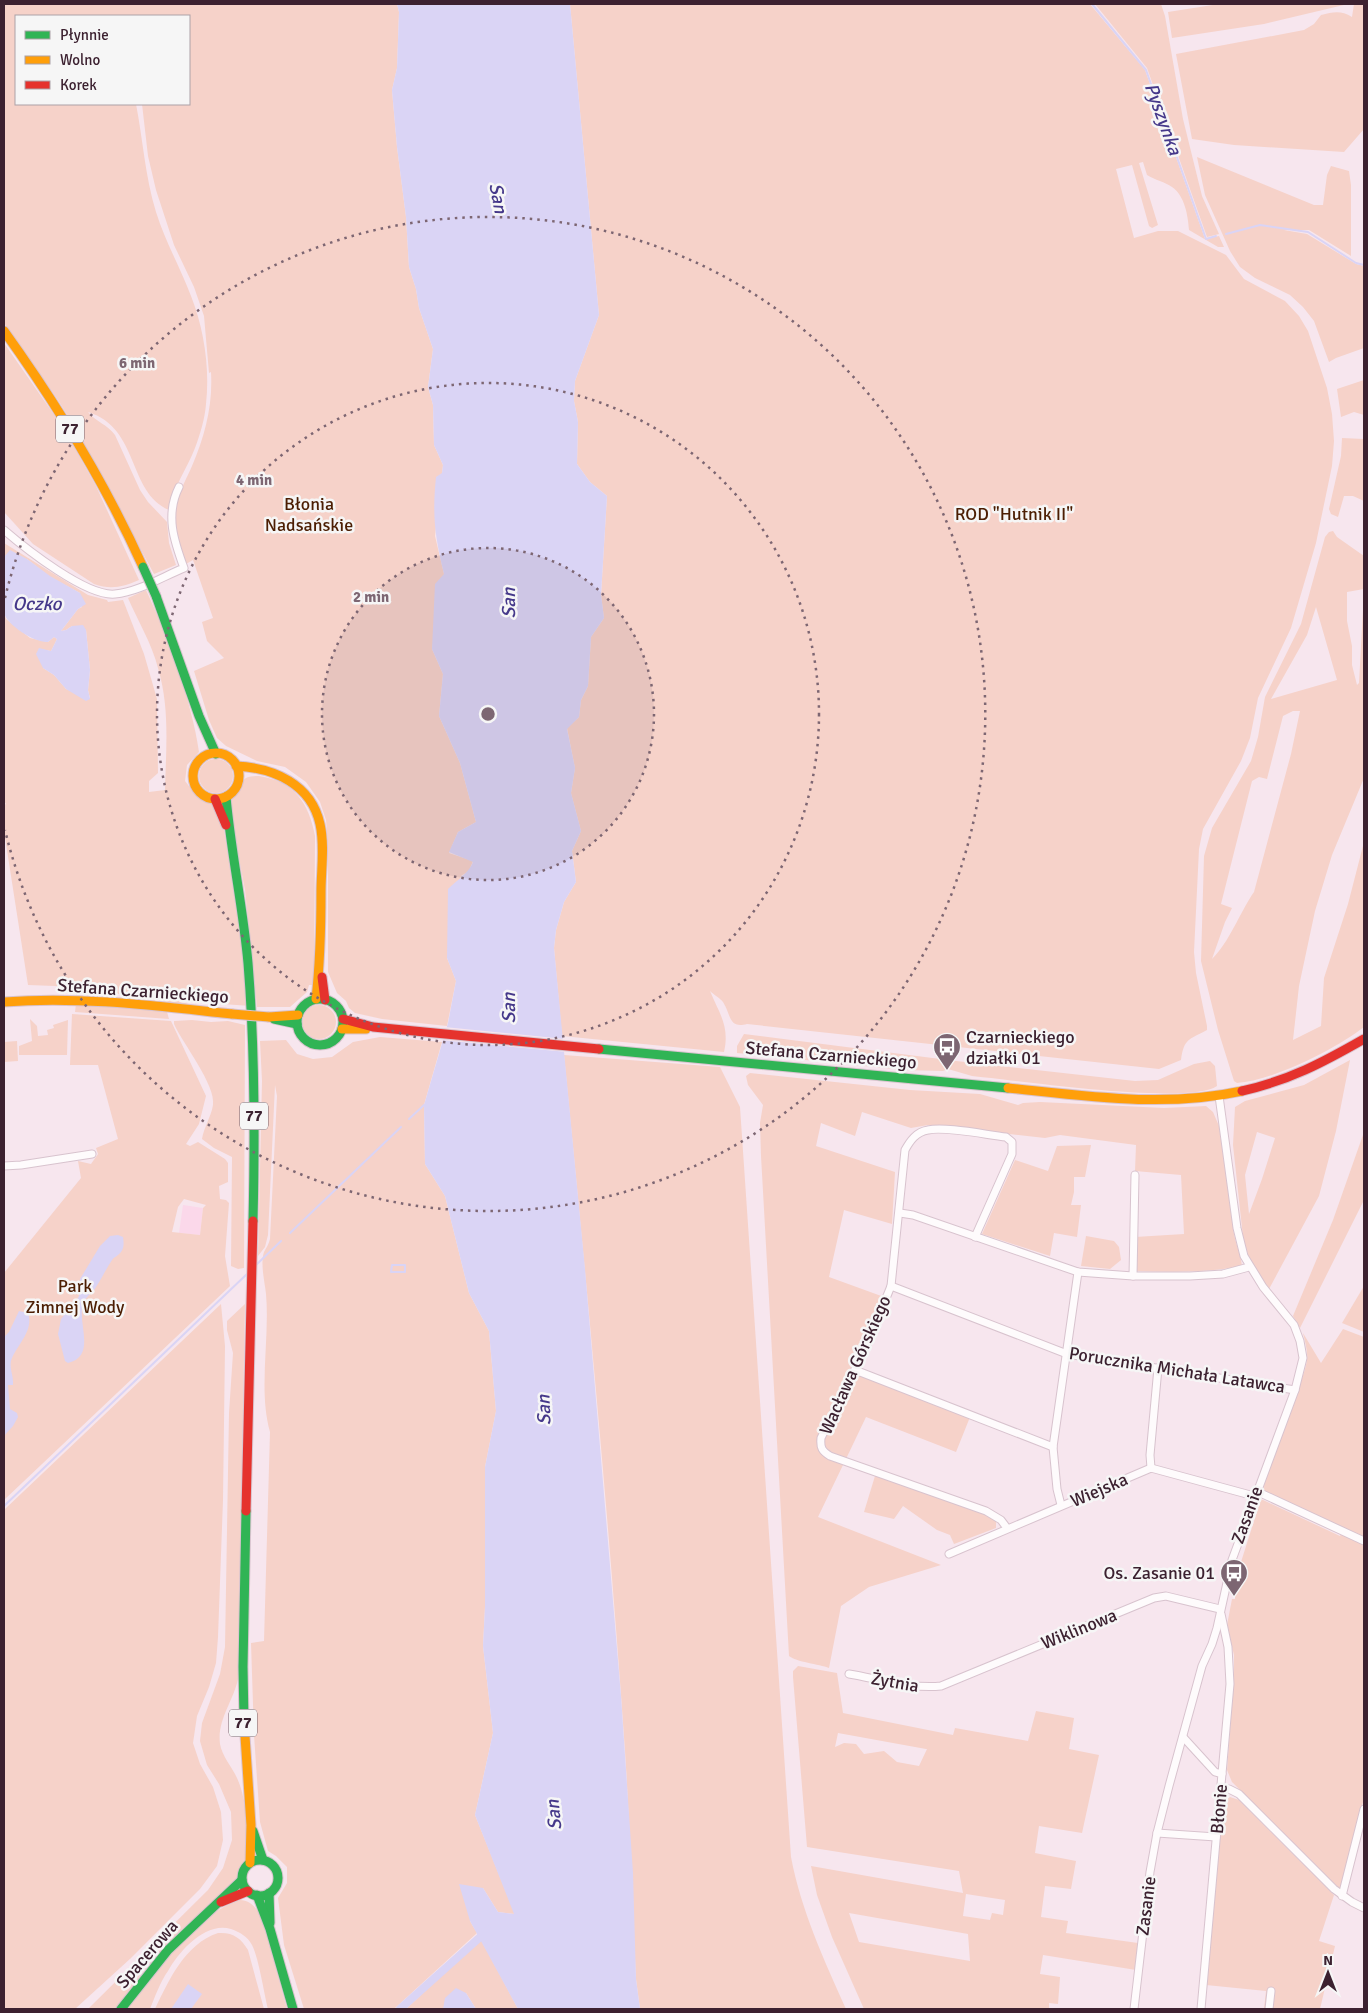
<svg xmlns="http://www.w3.org/2000/svg" width="1368" height="2013" viewBox="0 0 1368 2013" font-family="Signika,sans-serif">
<style>
.built{fill:#fbd8ea}
.green{fill:#f6d2c9;fill-rule:evenodd}
.water{fill:#dad4f5}
.pier{fill:#f7e6ee}
.lines{fill:none;stroke-linecap:round;stroke-linejoin:round}
.stream{stroke:#dad4f5;stroke-width:2}
.canal{stroke:#dad4f5;stroke-width:8}
.street-casing{stroke:#d8c3ce;stroke-width:9}
.fast-casing{stroke:#d8c3ce;stroke-width:11}
.slow-casing{stroke:#d8c3ce;stroke-width:11}
.jam-casing{stroke:#d8c3ce;stroke-width:11}
.street{stroke:#fefbfc;stroke-width:7}
.fast{stroke:#30b455;stroke-width:9}
.slow{stroke:#ff9f0a;stroke-width:9}
.jam{stroke:#e5322d;stroke-width:9}
.fast-bridge-casing{stroke:#d8c3ce;stroke-width:11;stroke-linecap:butt}
.slow-bridge-casing{stroke:#d8c3ce;stroke-width:11;stroke-linecap:butt}
.fast-bridge{stroke:#30b455;stroke-width:9}
.slow-bridge{stroke:#ff9f0a;stroke-width:9}
.ring{fill:none;stroke:#7d6672;stroke-width:2.5;stroke-dasharray:2.5 5}
.labels{text-anchor:middle;dominant-baseline:central;stroke-width:5;stroke-linejoin:round;paint-order:stroke}
.shield{fill:#f6f6f6;stroke:#74616b;stroke-width:1}
.shield-label{font-size:16px;font-weight:bold;fill:#3c2130}
.park-label{font-size:18px;fill:#4c1e03;stroke:#f6f6f6}
.street-label{font-size:18px;fill:#3c2130;stroke:#f6f6f6}
.poi-label{font-size:18px;fill:#3c2130;stroke:#f6f6f6;text-anchor:start}
.water-label{font-size:19px;font-style:italic;fill:#45388a;stroke:#f6f6f6}
.centre{fill:#7d6672;stroke:#f6f6f6;stroke-width:2.5}
.ring-label{font-size:15px;text-anchor:middle;font-weight:bold;fill:#7d6672;stroke:#f6f6f6;stroke-width:5;stroke-linejoin:round;paint-order:stroke}
</style>
<rect width="100%" height="100%" fill="#f7e6ee"/>
<!-- built -->
<path class="built" d="M183 1205 203 1208 200 1235 179 1233Z"/>
<!-- green -->
<g class="green">
<path d="M4 4H397L399 12 397 68 392 90 397 147 406 217 409 267 416 289 419 308 433 349 428 387 433 405 434 445 443 465 435 536 444 574 432 649 443 674 439 716 460 763 476 822 458 832 449 853 473 861 469 871 461 876 447 958 456 981 447 1026 382 1019 355 1013 349 1008 346 1001 337 993 328 972V843L326 820 320 802 306 782 285 767 257 761 226 746 217 738 209 720 194 671 224 658 207 641 202 622 213 618 193 560 186 564C180 548 174 533 175 515 176 497 185 482 192 466 205 436 213 405 211 372L209 373 204 316 194 287 174 245 156 190 148 156 142 104H189V16H16V104H136C143 140 145 176 156 212 165 241 180 267 191 296 204 329 210 368 206 404 205 418 200 435 195 448 187 469 173 487 169 510 127 492 140 428 88 412 96 422 107 424 115 435L140 490 148 502 167 522 169 543 176 565 154 574 76 429 58 400 4 323Z"/>
<path d="M570 4H1090L1145 70 1205 239 1219 236 1224 247H1218L1189 230C1188 216 1185 196 1172 187 1165 182 1155 180 1147 175L1143 162 1139 163 1158 225 1152 228 1149 226 1132 165 1116 169 1134 238 1158 231H1178L1226 255 1244 279 1285 301 1299 316 1308 331 1327 388 1332 414 1334 441 1332 466 1316 543 1291 628 1258 698 1250 738 1241 761 1203 829 1199 849 1194 952 1196 973 1207 1026V1030C1189 1040 1184 1038 1181 1060L1159 1069 747 1024C728 1029 731 1014 723 1002 720 998 714 995 710 991 719 1013 730 1026 724 1052L562 1036 554 948 556 930 564 902 576 882 572 851 581 831 571 793 575 768 567 728 579 717 581 700 588 686 591 637 604 618 601 595 607 496 590 482 577 464 578 422 574 401 575 381 599 315Z"/>
<path d="M1095 4H1161L1165 16 1183 119 1202 196 1219 234 1207 237 1147 68Z"/>
<path d="M1219 4H1348L1264 24 1172 38 1168 12Z"/>
<path d="M1354 4H1364V129L1344 152 1234 145 1192 139 1176 54 1304 30 1314 24 1321 15C1333 12 1341 10 1352 17Z"/>
<path d="M1197 157 1314 205H1323L1327 175 1331 166 1349 171 1351 185V256L1309 230H1284L1307 234 1356 264 1364 266V348L1336 358 1329 362 1314 321 1303 307 1290 295 1255 278 1240 267 1230 251 1205 195Z"/>
<path d="M4 343 64 429 96 486 139 580C123 587 111 590 94 584L33 544 4 512Z"/>
<path d="M1364 380V415L1354 412 1341 417 1337 389Z"/>
<path d="M1342 438 1364 439V501L1353 496H1344L1338 517 1331 514 1329 509 1341 456Z"/>
<path d="M1333 531 1337 537 1364 556V589L1347 592V621L1352 646V665L1357 685 1359 683 1364 591V778L1332 855 1315 911 1299 986 1293 1040 1321 1026 1324 978 1348 904 1364 842V1027C1336 1049 1272 1081 1237 1083L1234 1081 1218 1030 1201 961 1204 856 1212 828 1251 761 1258 737 1265 697 1301 624 1325 537 1329 532ZM1316 607 1337 680 1271 699 1307 635ZM1293 711H1300L1291 754 1254 892C1240 912 1229 943 1212 959L1225 922 1232 908 1221 904 1252 781 1259 777 1267 779 1283 716Z"/>
<path d="M4 543 88 595 107 600 108 602 123 600 144 654 157 699 158 773 149 781V792L165 790C166 749 170 708 158 668 152 644 138 621 128 598L146 590C168 637 192 702 199 752L187 765 185 781 192 790H197L204 796 212 799 222 817 251 1006 178 1001 192 1005 229 1008 227 1009 176 1004 151 998 55 986 28 985 4 831V805L6 804 4 801V613L6 619 30 638 48 642 54 637 57 639 51 651 45 650 43 668 54 675 66 689 90 698 88 690 90 670 86 630 72 626 66 630 61 631 78 609 82 607 80 593 50 577 27 559 4 557Z"/>
<circle cx="216" cy="776" r="17"/>
<path d="M259 776C294 781 309 803 315 836L314 985H309L307 992 290 1007H257L245 890 229 806C230 800 241 781 246 778 250 776 255 776 259 776Z"/>
<path d="M76 1004 164 1011 167 1012 169 1019 75 1012Z"/>
<circle cx="319" cy="1022" r="17"/>
<path d="M72 1014 171 1021 206 1096 199 1124 186 1144 190 1146 198 1142 225 1159 228 1163V1182L219 1186 220 1199 226 1200 229 1203 225 1256 230 1286 4 1500V1273L81 1178 78 1161 91 1164 98 1154 96 1148 118 1139 98 1065H70ZM184 1199 206 1205 203 1208 200 1235 172 1232 178 1207Z"/>
<path d="M30 1019 37 1026 38 1036 48 1035 47 1030 54 1028 53 1025 68 1020 67 1055H19V1046L32 1041Z"/>
<path d="M192 1020 211 1022 228 1021 245 1025 244 1268 238 1269 231 1266 232 1157 214 1148 202 1139C204 1127 211 1117 213 1105 216 1085 183 1044 174 1024V1021Z"/>
<path d="M744 1034 956 1061 1135 1081 1158 1080 1194 1064 1210 1061 1215 1066 1217 1086C1188 1106 1015 1080 972 1076L948 1069 943 1071 903 1070 737 1053V1046Z"/>
<path d="M380 1037 442 1042 424 1105 425 1164 445 1196 469 1293 489 1331 496 1411 485 1467V1607L483 1646 493 1733 475 1815 515 1914 498 1912 483 1888 470 1921 477 1933 394 2009H304L284 1945 278 1898 287 1883V1867L276 1856 268 1851 260 1822 254 1735 251 1643 264 1641 270 1432C258 1389 270 1339 266 1294 265 1283 260 1264 264 1252 266 1248 269 1244 270 1239L277 1096 275 1085 268 1235 265 1247 258 1256 262 1081 260 1041 286 1040 297 1054 313 1059 332 1057 353 1042Z"/>
<path d="M17 1041 18 1061 4 1062V1042Z"/>
<path d="M564 1055 720 1067 740 1107 791 1857C801 1910 824 1960 846 2009H640L636 1979C632 1903 630 1827 625 1751 609 1519 587 1287 564 1055Z"/>
<path d="M1350 1060 1336 1131 1319 1196 1269 1289 1260 1278 1248 1255 1243 1237 1233 1145 1235 1107 1245 1101 1304 1085ZM1257 1132 1275 1138 1262 1179 1249 1214 1245 1175Z"/>
<path d="M750 1073 910 1090 980 1094 1018 1105 1023 1103 1040 1102 1164 1108 1206 1106 1213 1112 1219 1126 1234 1234C1236 1245 1241 1255 1242 1266 1207 1273 1172 1272 1136 1271L1135 1237 1184 1234 1181 1175 1135 1171 1136 1145 1060 1135 1045 1138 928 1125 911 1128 862 1112 855 1136 821 1123 816 1146 895 1172 892 1224 844 1210 829 1277 884 1297 856 1362 818 1439 820 1453 843 1465 818 1517 941 1565 869 1587 841 1606 829 1668C819 1664 796 1662 789 1656L761 1156 760 1123 763 1105 748 1085 746 1076Z"/>
<path d="M1364 1132V1200L1300 1328 1293 1316 1333 1220Z"/>
<path d="M1091 1145 1085 1177H1074V1192L1071 1205H1081L1077 1237 1054 1233 1050 1256 982 1234 1015 1160 1048 1171 1057 1146Z"/>
<path d="M1086 1236 1114 1241 1119 1247 1121 1260 1110 1269 1081 1266Z"/>
<path d="M1364 1286V1332L1342 1323Z"/>
<path d="M221 1304 225 1346 223 1500 218 1637 216 1663 209 1687 197 1716 193 1743 200 1764 213 1787 221 1812 223 1840 217 1866 200 1889 131 1958 75 2009H4V1510Z"/>
<path d="M245 1304 238 1679C233 1702 217 1720 220 1744 222 1756 232 1767 237 1778 245 1794 252 1840 246 1857 244 1864 240 1875 236 1882 228 1896 192 1919 179 1932 155 1955 134 1982 116 2009H88L208 1890 223 1868 232 1840 231 1812 219 1784 207 1765 200 1741 202 1723 220 1674 225 1647 229 1413 233 1353 227 1330V1321Z"/>
<path d="M1343 1329 1364 1337V1798L1341 1890 1232 1782 1227 1770 1234 1678V1655L1227 1625 1232 1599H1235V1596L1233 1595 1241 1562 1261 1499 1340 1536 1343 1529 1265 1493C1257 1474 1303 1389 1307 1360 1308 1351 1305 1342 1303 1333L1321 1363Z"/>
<path d="M856 1373 970 1417 956 1452 866 1417 845 1461C835 1456 826 1454 822 1442Z"/>
<path d="M875 1476 975 1508 996 1521V1528L954 1544 950 1535 937 1530 903 1506 894 1519 864 1512Z"/>
<path d="M798 1666 837 1673 843 1713 953 1735 955 1728 1028 1741 1036 1711 1074 1718 1069 1749 1099 1755 1082 1833 1039 1826 1035 1853 1076 1861 1071 1889 1045 1886 1041 1917 1068 1921 1066 1933 1138 1943 1136 1970 1043 1955 1040 1974 1060 1977 1058 2004 1049 2003V2009H864L832 1937 817 1895 811 1866 963 1893 959 1871 807 1847 793 1677V1671ZM838 1733 926 1749H927L919 1766 897 1762 884 1751 864 1754 856 1744 844 1743 835 1747ZM966 1894 1005 1900 1003 1915 992 1913 990 1920 963 1916ZM849 1913 968 1934 970 1961 859 1942Z"/>
<path d="M1230 1797 1239 1800 1334 1895 1319 1941 1335 1946 1320 2009H1264L1266 1991 1206 1985 1223 1802Z"/>
<path d="M240 1900C251 1900 257 1909 262 1918L287 2009H268C264 1993 259 1959 252 1945 248 1937 240 1932 231 1929 206 1921 179 1951 168 1971 160 1982 155 1997 150 2009H126C152 1973 197 1913 240 1900Z"/>
<path d="M218 1933C233 1932 241 1938 248 1950L264 2009H155C169 1980 185 1944 218 1933Z"/>
<path d="M481 1939 518 2009H476L466 1993 443 2009H406Z"/>
</g>
<!-- water -->
<g class="water">
<path d="M397 4H570L599 315 575 381 574 401 578 422 577 464 590 482 607 496 601 595 604 618 591 637 588 686 581 700 579 717 567 729 575 768 571 793 581 831 572 851 576 882 564 902 556 930 554 948 585 1269 621 1696 633 1873 636 1979 640 2009H518L470 1921 459 1884 483 1888 498 1912 514 1914 475 1815 493 1733 483 1646 485 1607V1467L496 1411 489 1331 469 1293 445 1196 425 1164 424 1105 448 1023 456 981 447 958 448 889C457 880 469 873 473 862L449 852 458 832 476 822 460 763 439 716 443 674 432 649 435 584 444 574C435 537 432 516 436 477L442 473 443 465 434 445 433 405 428 387 433 349 419 308 416 289 409 267 406 217 397 147 392 90 397 68 399 12Z"/>
<path d="M10 550 27 559 50 576 80 593 86 604 78 609 61 631 66 630 72 626 83 625 86 630 90 670 88 690 90 699 86 701 66 689 54 675 43 668 36 654 39 648 51 651 57 639 54 637 48 642C35 643 7 625 4 613V557Z"/>
<path d="M118 1235 123 1237C124 1243 124 1248 121 1252 118 1256 114 1257 112 1260 106 1269 102 1278 96 1287 92 1295 87 1293 83 1305 77 1323 97 1356 68 1363L65 1361 58 1334 61 1319 76 1301 79 1296 80 1279 100 1246 110 1236Z"/>
<path d="M19 1311 28 1313C34 1330 18 1344 12 1358 8 1366 14 1376 13 1385H8L10 1409 17 1413 18 1417 13 1426 4 1436V1337L9 1332Z"/>
<path d="M188 1984 202 1994 191 2009H171Z"/>
<path d="M456 1988 466 1993 476 2009H443L445 1998Z"/>
</g>
<!-- pier -->
<path class="pier" d="M444 1027 565 1039 567 1052 440 1040Z"/>
<g class="lines">
<!-- stream -->
<g class="stream">
<path d="M1092 4 1146 70 1206 239 1216 236"/>
<path d="M1226 234 1260 225 1308 232 1356 263 1364 265"/>
<path d="M409 1119 424 1105"/>
<path d="M290 1233 401 1127"/>
<path d="M392 1265H405V1272H391Z"/>
<path d="M255 1266 281 1241"/>
<path d="M4 1506 248 1273"/>
</g>
<!-- canal -->
<path class="canal" d="M400 2009 488 1930"/>
<defs>
<g id="street">
<path d="M4 530C26 549 87 597 115 594 138 592 162 577 184 568 174 541 165 515 179 487"/>
<path d="M4 1166 21 1165 92 1154"/>
<path d="M900 1213 913 1215 1078 1272 1133 1276H1190L1223 1274 1249 1267"/>
<path d="M975 1237 1012 1154V1142L1006 1137C987 1135 945 1126 928 1130 916 1132 910 1141 905 1150L891 1286 867 1345 821 1438C820 1448 822 1451 830 1456L986 1511 1001 1520 1007 1528"/>
<path d="M1133 1276 1135 1175"/>
<path d="M891 1286 1067 1354 1295 1390"/>
<path d="M855 1370 1053 1447"/>
<path d="M1151 1468 1150 1455 1158 1368"/>
<path d="M1256 1491 1364 1541"/>
<path d="M1061 1505 1057 1489 1053 1447 1078 1272"/>
<path d="M949 1554 1151 1468 1254 1496"/>
<path d="M849 1674C879 1679 911 1689 941 1686L1154 1598 1166 1596 1220 1609"/>
<path d="M1183 1737 1215 1772 1222 1774"/>
<path d="M1221 1787 1229 1789 1239 1794 1334 1889 1352 1902 1364 1908"/>
<path d="M1157 1833 1216 1837"/>
<path d="M1342 1896 1364 1809"/>
<path d="M1134 2009 1150 1872 1157 1833 1169 1786 1202 1666 1212 1644 1217 1628 1232 1560 1295 1390 1303 1358 1300 1341 1294 1325 1263 1287 1244 1256 1237 1228 1219 1096"/>
<path d="M1201 2009 1230 1684 1228 1647 1221 1614"/>
<path d="M1269 2009 1271 1991"/>
</g>
<g id="fast">
<path d="M156 596 199 716 216 754"/>
<path d="M226 797C231 853 243 907 248 963 255 1048 255 1135 253 1221"/>
<circle cx="320" cy="1022" r="23"/>
<path d="M274 1019 297 1024"/>
<path d="M599 1049 1008 1088"/>
<path d="M244 1721 243 1667 246 1511"/>
<path d="M253 1831 263 1860"/>
<circle cx="260" cy="1878" r="18"/>
<path d="M269 1893 270 1923"/>
<path d="M257 1895 270 1929 293 2009"/>
<path d="M121 2009 168 1950 242 1880"/>
</g>
<g id="slow">
<path d="M4 331C58 406 105 483 143 567"/>
<circle cx="216" cy="776" r="23"/>
<path d="M236 766C274 768 311 784 320 824 325 846 321 870 321 892 321 928 320 963 316 999"/>
<path d="M4 1002C81 996 156 1006 232 1014"/>
<path d="M269 1017 298 1015"/>
<path d="M342 1029H366"/>
<path d="M1008 1088C1085 1096 1165 1108 1242 1091"/>
<path d="M244 1721 251 1825 250 1863"/>
</g>
<g id="jam">
<path d="M215 799 226 825"/>
<path d="M322 977 325 1000"/>
<path d="M343 1019 373 1027 599 1049"/>
<path d="M1242 1091C1290 1080 1322 1063 1364 1039"/>
<path d="M246 1511 253 1221"/>
<path d="M221 1902 248 1891"/>
</g>
</defs>
<!-- street casing -->
<use href="#street" class="street-casing"/>
<!-- fast casing -->
<use href="#fast" class="fast-casing"/>
<!-- slow casing -->
<use href="#slow" class="slow-casing"/>
<!-- jam casing -->
<use href="#jam" class="jam-casing"/>
<!-- street -->
<use href="#street" class="street"/>
<!-- fast -->
<use href="#fast" class="fast"/>
<!-- slow -->
<use href="#slow" class="slow"/>
<!-- jam -->
<use href="#jam" class="jam"/>
<defs>
<path id="fast-bridge" d="M143 567 156 596"/>
<path id="slow-bridge" d="M232 1014 269 1017"/>
</defs>
<!-- fast-bridge casing -->
<use href="#fast-bridge" class="fast-bridge-casing"/>
<!-- slow-bridge casing -->
<use href="#slow-bridge" class="slow-bridge-casing"/>
<!-- fast-bridge -->
<use href="#fast-bridge" class="fast-bridge"/>
<!-- slow-bridge -->
<use href="#slow-bridge" class="slow-bridge"/>
</g>
<!-- distance rings -->
<circle cx="488" cy="714" r="166" fill="#7d6672" fill-opacity=".12"/>
<g class="ring">
<circle cx="488" cy="714" r="166"/>
<circle cx="488" cy="714" r="331"/>
<path d="M5 598A497 497 0 1 1 5 830"/>
</g>
<!-- icons -->
<defs>
<symbol id="bus-pin" viewBox="-11 -11 22 30"><path d="M0 17L-7.5 6A9.5 9.5 0 1 1 7.5 6Z" fill="#7d6672" stroke="#f6f6f6"/><path d="M-5-6H5V4H4V6H2V4H-2V6H-4V4H-5ZM-3.5-4V0h7V-4ZM-3.5 1.2v1.5H-2V1.2ZM2 1.2v1.5H3.5V1.2Z" fill="#fff"/></symbol>
</defs>
<g fill-rule="evenodd">
<use href="#bus-pin" x="931" y="1031" width="32" height="43"/>
<use href="#bus-pin" x="1218" y="1557" width="32" height="43"/>
</g>
<g class="labels">
<!-- shield labels -->
<g class="shield">
<rect x="56" y="415.5" width="28" height="27" rx="4"/>
<rect x="240" y="1102.5" width="28" height="27" rx="4"/>
<rect x="229" y="1709.5" width="28" height="27" rx="4"/>
</g>
<g class="shield-label">
<text x="70" y="429">77</text>
<text x="254" y="1116">77</text>
<text x="243" y="1723">77</text>
</g>
<!-- park labels -->
<g class="park-label">
<text x="309" y="504">Błonia<tspan x="309" dy="21">Nadsańskie</tspan></text>
<text x="1014" y="514">ROD "Hutnik II"</text>
<text x="75" y="1286">Park<tspan x="75" dy="21">Zimnej Wody</tspan></text>
</g>
<!-- street labels -->
<g class="street-label">
<text transform="translate(143 991) rotate(4)">Stefana Czarnieckiego</text>
<text transform="translate(831 1055) rotate(5)">Stefana Czarnieckiego</text>
<text transform="translate(855 1365) rotate(-66)">Wacława Górskiego</text>
<text transform="translate(1177 1370) rotate(9)">Porucznika Michała Latawca</text>
<text transform="translate(1099 1490) rotate(-23)">Wiejska</text>
<text transform="translate(1247 1515) rotate(-70)">Zasanie</text>
<text transform="translate(1079 1629) rotate(-22)">Wiklinowa</text>
<text transform="translate(895 1682) rotate(10)">Żytnia</text>
<text transform="translate(1219 1809) rotate(-85)">Błonie</text>
<text transform="translate(1146 1906) rotate(-83)">Zasanie</text>
<text transform="translate(147 1954) rotate(-49)">Spacerowa</text>
</g>
<!-- poi labels -->
<g class="poi-label">
<text x="966" y="1037">Czarnieckiego<tspan x="966" dy="21">działki 01</tspan></text>
<text x="1215" y="1573" text-anchor="end">Os. Zasanie 01</text>
</g>
<!-- water labels -->
<g class="water-label">
<text transform="translate(1163 119) rotate(70)">Pyszynka</text>
<text transform="translate(498 198) rotate(79)">San</text>
<text transform="translate(509 603) rotate(-90)">San</text>
<text x="37" y="604">Oczko</text>
<text transform="translate(509 1008) rotate(-90)">San</text>
<text transform="translate(544 1410) rotate(-92)">San</text>
<text transform="translate(554 1815) rotate(-96)">San</text>
</g>
</g>
<circle cx="488" cy="714" r="8" class="centre"/>
<g class="ring-label">
<text x="137" y="368">6 min</text>
<text x="254" y="485">4 min</text>
<text x="371" y="602">2 min</text>
</g>
<!-- border -->
<rect width="1368" height="2013" fill="none" stroke="#3c2130" stroke-width="10"/>
<!-- legend -->
<rect x="15" y="15" width="175" height="90" fill="#f6f6f6" stroke="#aca1a7"/>
<rect x="25" y="31" width="25" height="8" fill="#30b455" stroke="#aca1a7"/>
<text x="60" y="40" font-size="15" fill="#3c2130">Płynnie</text>
<rect x="25" y="56" width="25" height="8" fill="#ff9f0a" stroke="#aca1a7"/>
<text x="60" y="65" font-size="15" fill="#3c2130">Wolno</text>
<rect x="25" y="81" width="25" height="8" fill="#e5322d" stroke="#aca1a7"/>
<text x="60" y="90" font-size="15" fill="#3c2130">Korek</text>
<!-- north arrow -->
<g transform="translate(1328 1973)" stroke="#f6f6f6" stroke-width="4" paint-order="stroke">
<path d="M0-4L9 19L0 12L-9 19Z" fill="#3c2130"/>
<text y="-8" font-size="14" font-weight="bold" text-anchor="middle" fill="#3c2130">N</text>
</g>
</svg>
